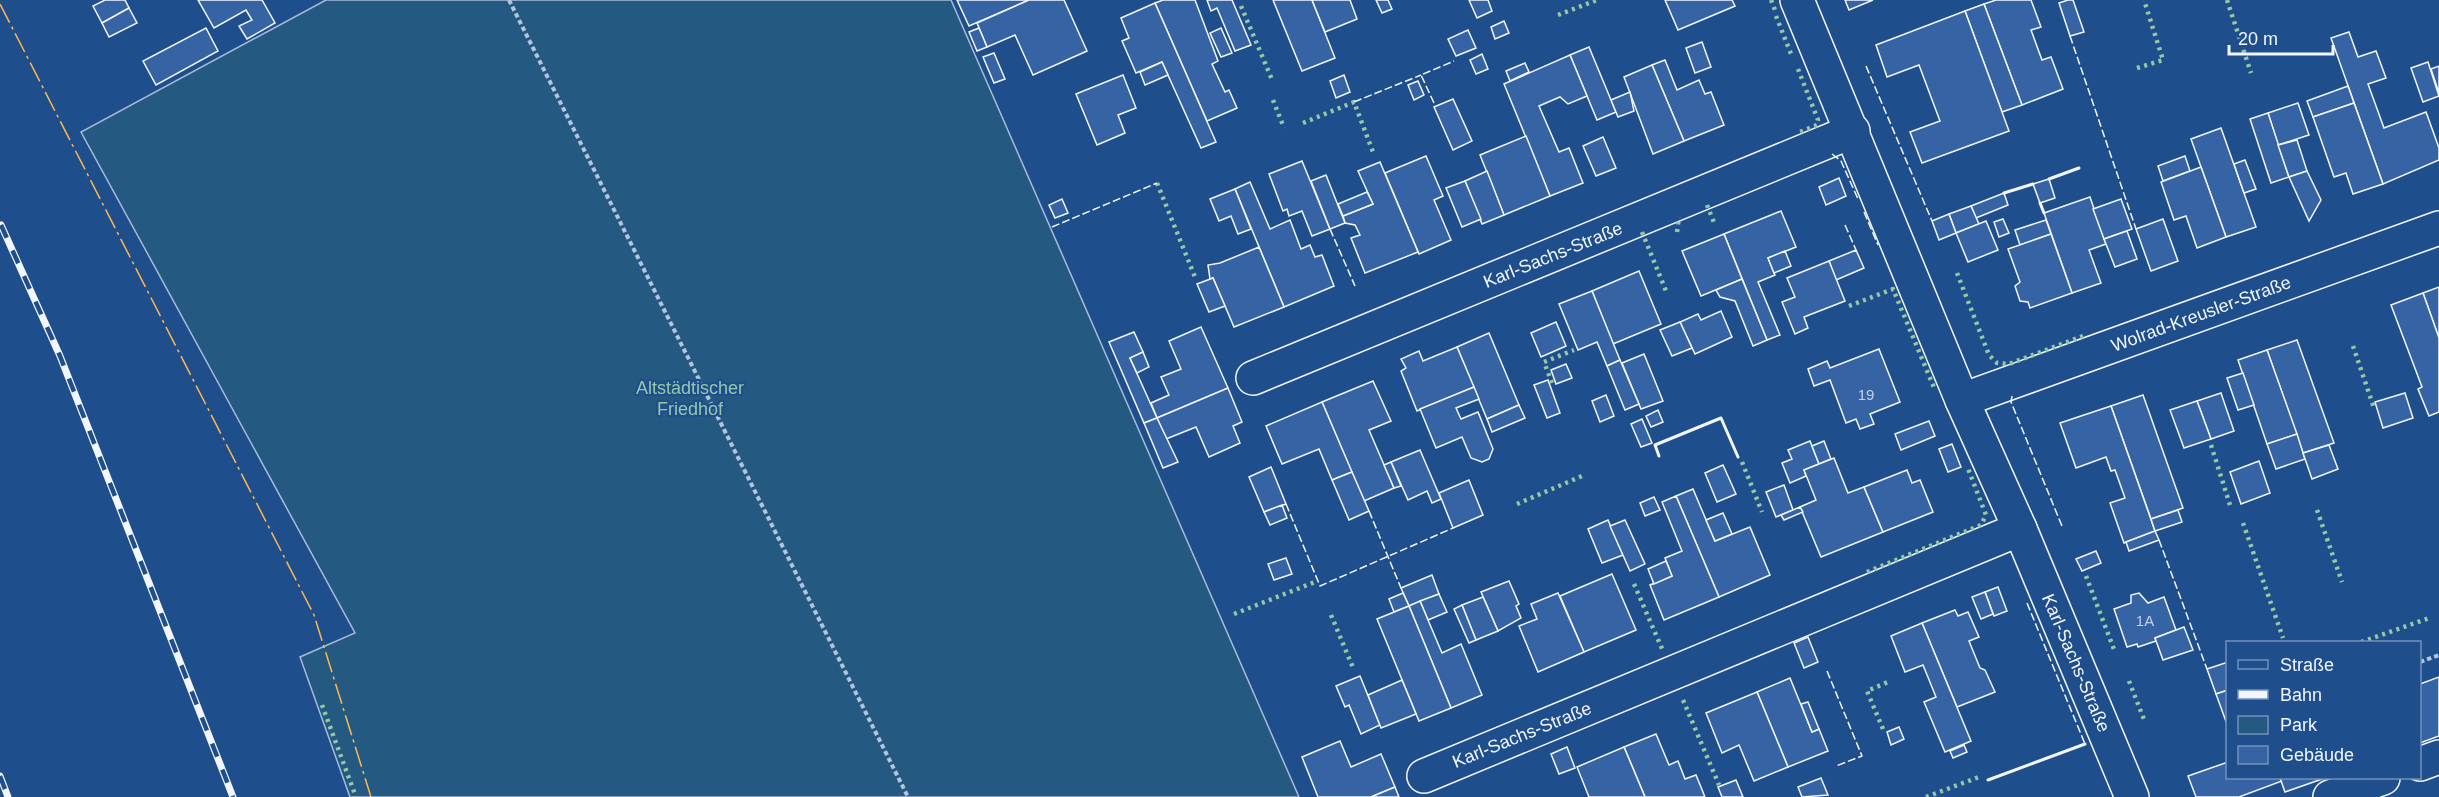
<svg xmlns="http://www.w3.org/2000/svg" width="2439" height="797" viewBox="0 0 2439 797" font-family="Arial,sans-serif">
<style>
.green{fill:#245a82;stroke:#a8bbd7;stroke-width:1.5}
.building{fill:#3563a3;stroke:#f2f6ff;stroke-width:1.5}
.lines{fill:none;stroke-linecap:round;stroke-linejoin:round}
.minor-casing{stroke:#f2f6ff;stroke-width:36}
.path{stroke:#b3c4dc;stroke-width:4;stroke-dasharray:4.5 3;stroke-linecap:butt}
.minor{stroke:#1f4e8c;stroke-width:33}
.rail-casing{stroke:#f2f6ff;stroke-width:7}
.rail{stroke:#1f4e8c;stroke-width:4.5;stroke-dasharray:14;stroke-linecap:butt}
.hedge{stroke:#97c8a6;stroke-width:4.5;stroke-dasharray:3 4.5;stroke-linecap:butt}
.fence{stroke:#f2f6ff;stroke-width:1.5;stroke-dasharray:8 3;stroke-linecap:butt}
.wall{stroke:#f2f6ff;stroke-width:3}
.power{stroke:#ffb74d;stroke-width:1.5;stroke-dasharray:21 4.5 3 4.5;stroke-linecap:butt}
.labels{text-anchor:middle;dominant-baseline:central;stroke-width:4.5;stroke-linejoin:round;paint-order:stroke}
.number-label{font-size:15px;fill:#c3d1e8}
.street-label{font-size:18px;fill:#f2f6ff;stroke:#1f4e8c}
.park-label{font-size:18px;fill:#97c8a6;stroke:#1f4e8c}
</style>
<rect width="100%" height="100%" fill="#1f4e8c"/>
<!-- green -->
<path class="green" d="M326 0H951L1299 797H350L300 657 355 633 81 132Z"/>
<!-- building -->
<g class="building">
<path d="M105 0H125L129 8 102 23 93 6Z"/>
<path d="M198 0H262L275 23 247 39 239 26 252 20 246 10 214 28Z"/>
<path d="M957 0H1029L969 26Z"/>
<path d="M1029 0H1064L1087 51 1033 75 1015 35 987 47 977 23Z"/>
<path d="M1163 0H1195L1218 61 1212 64 1225 92 1229 90 1237 108 1207 121 1155 3Z"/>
<path d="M1207 0H1232L1251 45 1235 51 1217 8 1211 11Z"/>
<path d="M1273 0H1312L1335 58 1302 71Z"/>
<path d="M1312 0H1350L1357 19 1325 32Z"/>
<path d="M1376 0H1388L1392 9 1382 13Z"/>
<path d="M1469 0H1488L1492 11 1477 18Z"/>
<path d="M1665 0H1732L1735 6 1678 30Z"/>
<path d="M1845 0H1873L1849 10Z"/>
<path d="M1996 0H2031L2041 27 2031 30 2042 60 2051 57 2063 89 2022 105 1984 4Z"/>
<path d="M2068 0H2073L2084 32 2070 36 2059 3Z"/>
<path d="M1155 3 1216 142 1201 148 1162 62 1136 73 1122 41 1129 38 1121 18Z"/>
<path d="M1984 4 2022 105 2002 112 1965 11Z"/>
<path d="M129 8 137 23 109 37 102 23Z"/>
<path d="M1965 11 2009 131 1922 163 1910 132 1940 121 1919 65 1887 77 1876 45Z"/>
<path d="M1504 21 1509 33 1495 39 1491 27Z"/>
<path d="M206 28 218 51 156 85 143 61Z"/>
<path d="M979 28 987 47 977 51 969 32Z"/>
<path d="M1221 28 1232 53 1221 57 1210 33Z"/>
<path d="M1468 30 1476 48 1456 56 1448 39Z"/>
<path d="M2349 32 2358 57 2376 51 2386 78 2368 84 2384 128 2426 112 2439 148V160L2383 184 2331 38Z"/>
<path d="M1702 42 1711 67 1695 73 1686 48Z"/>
<path d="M1589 47 1616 112 1597 120 1570 55Z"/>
<path d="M994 53 1005 79 994 83 983 57Z"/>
<path d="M1482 54 1488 69 1476 74 1470 60Z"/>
<path d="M1570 55 1587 96 1568 104 1560 97 1539 106 1559 152 1569 148 1583 183 1550 196 1504 84Z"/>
<path d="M1665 60 1677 90 1699 80 1705 94 1711 92 1724 125 1684 141 1652 65Z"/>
<path d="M1162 62 1168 75 1145 85 1140 72Z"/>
<path d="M2428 62 2439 96 2423 102 2411 68Z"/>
<path d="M1525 63 1529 72 1510 81 1506 71Z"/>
<path d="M1652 65 1684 141 1653 154 1624 77Z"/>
<path d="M2439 66V93L2431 69Z"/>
<path d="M1123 75 1136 108 1118 115 1125 133 1097 145 1076 94Z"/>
<path d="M1344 75 1350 92 1336 98 1330 81Z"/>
<path d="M1418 81 1424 95 1414 100 1408 85Z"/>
<path d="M2348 86 2354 103 2313 117 2307 101Z"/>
<path d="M1630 92 1634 111 1618 117 1611 100Z"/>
<path d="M1453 99 1472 141 1453 150 1434 107Z"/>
<path d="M2298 103 2309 135 2278 145 2268 113Z"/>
<path d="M2354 103 2383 184 2353 194 2346 173 2334 177 2313 117Z"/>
<path d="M2268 113 2289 177 2271 183 2250 119Z"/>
<path d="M2221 128 2256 227 2226 237 2191 139Z"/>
<path d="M1526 136 1550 196 1504 215 1480 155Z"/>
<path d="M1603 137 1616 168 1596 176 1583 146Z"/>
<path d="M2297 140 2307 171 2289 177 2278 145Z"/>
<path d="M1426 156 1443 196 1434 200 1451 240 1419 254 1385 173Z"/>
<path d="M2185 156 2190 171 2163 181 2158 166Z"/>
<path d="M2245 160 2256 189 2244 193 2234 164Z"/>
<path d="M1302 161 1330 229 1312 236 1302 211 1289 216 1287 209 1283 211 1269 174Z"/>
<path d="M1380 162 1418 252 1365 273 1351 238 1360 235 1355 225 1345 223 1343 216 1373 204 1358 171Z"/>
<path d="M2201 167 2226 237 2197 248 2186 216 2174 220 2161 182Z"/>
<path d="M1487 171 1504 215 1482 224 1465 181Z"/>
<path d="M2307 171 2321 200 2309 221 2289 177Z"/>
<path d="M1326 175 1345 223 1330 229 1311 181Z"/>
<path d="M1839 178 1846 196 1826 205 1819 187Z"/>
<path d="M2049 179 2055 198 2040 203 2033 184Z"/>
<path d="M1465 181 1481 219 1462 227 1446 188Z"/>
<path d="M1250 182 1270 229 1290 220 1301 249 1310 245 1315 257 1322 255 1334 286 1284 307 1235 189Z"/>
<path d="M1235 189 1251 229 1238 234 1231 216 1219 221 1210 199Z"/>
<path d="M1367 192 1373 204 1343 216 1338 204Z"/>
<path d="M2004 193 2008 205 1976 218 1971 206Z"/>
<path d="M2090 197 2106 244 2089 250 2101 283 2072 293 2044 213Z"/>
<path d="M1062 199 1068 213 1055 218 1049 205Z"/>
<path d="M2121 199 2132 229 2104 239 2093 209Z"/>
<path d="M1971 206 1979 224 1956 233 1949 214Z"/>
<path d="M1781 211 1796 247 1768 258 1775 275 1758 282 1780 335 1767 340 1724 234Z"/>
<path d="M1949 214 1956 233 1939 240 1932 221Z"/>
<path d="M2003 219 2009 233 1999 237 1994 222Z"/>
<path d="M2163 219 2178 261 2151 271 2136 229Z"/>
<path d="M2046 220 2051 234 2020 245 2015 230Z"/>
<path d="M1986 221 1998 250 1968 262 1956 233Z"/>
<path d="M2127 231 2137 259 2115 267 2104 239Z"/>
<path d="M1724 234 1742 279 1701 296 1682 251Z"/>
<path d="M2051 234 2072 293 2030 308 2028 302 2020 301 2015 286 2020 282 2008 249Z"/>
<path d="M1259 247 1284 307 1234 327 1213 278 1210 279 1208 265 1220 263Z"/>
<path d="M1856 250 1864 268 1836 280 1829 261Z"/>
<path d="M1785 251 1791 266 1774 273 1768 258Z"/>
<path d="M1829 261 1845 301 1804 317 1808 328 1795 334 1782 302 1795 297 1787 278Z"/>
<path d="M1639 271 1661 324 1613 344 1592 291Z"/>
<path d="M1213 278 1225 306 1209 312 1197 284Z"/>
<path d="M1742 279 1767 340 1753 346 1735 301 1720 297 1716 290Z"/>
<path d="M2439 287V338L2423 293Z"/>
<path d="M1592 291 1620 360 1607 366 1597 342 1578 350 1559 304Z"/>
<path d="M2423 293 2439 338V412L2429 416 2418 389 2422 387 2391 305Z"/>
<path d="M1721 311 1732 337 1695 354 1680 322 1698 314 1701 320Z"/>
<path d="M1556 322 1566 346 1541 357 1531 333Z"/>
<path d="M1680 322 1692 348 1672 356 1660 330Z"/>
<path d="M1201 327 1228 388 1157 418 1151 403 1169 395 1161 377 1181 369 1169 341Z"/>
<path d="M1134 332 1143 352 1130 358 1157 418 1144 423 1109 342Z"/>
<path d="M1489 333 1519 405 1487 419 1457 347Z"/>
<path d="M2297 340 2334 443 2303 453 2267 350Z"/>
<path d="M1457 347 1474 387 1417 411 1401 371 1406 368 1401 359 1419 351 1423 361Z"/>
<path d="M1879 349 1900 402 1870 414 1874 424 1860 429 1856 419 1846 423 1830 380 1814 386 1808 369 1827 361 1830 368Z"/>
<path d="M2267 350 2297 434 2267 444 2238 360Z"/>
<path d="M1143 352 1149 367 1137 373 1130 358Z"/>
<path d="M1644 354 1663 401 1641 409 1622 363Z"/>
<path d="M1620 360 1639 404 1625 410 1607 366Z"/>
<path d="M1566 364 1572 378 1556 384 1551 370Z"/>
<path d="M2243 373 2254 405 2238 410 2227 378Z"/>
<path d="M1548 380 1560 413 1547 418 1534 385Z"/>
<path d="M1373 381 1391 421 1369 430 1394 488 1364 501 1322 402Z"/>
<path d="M1474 387 1479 399 1456 408 1461 419 1478 412 1493 449 1489 459 1482 462 1471 458 1462 437 1436 448 1420 409Z"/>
<path d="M1228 388 1242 422 1233 426 1240 443 1209 457 1196 427 1166 439 1157 418Z"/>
<path d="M2221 393 2234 431 2211 439 2197 401Z"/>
<path d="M2405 393 2413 418 2383 428 2375 402Z"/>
<path d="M1606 395 1614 416 1600 422 1592 401Z"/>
<path d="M2143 395 2183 508 2151 519 2111 406Z"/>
<path d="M2197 401 2211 439 2184 448 2170 410Z"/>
<path d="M1322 402 1352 472 1332 480 1319 449 1282 464 1266 426Z"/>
<path d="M1519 405 1525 418 1492 432 1487 419Z"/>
<path d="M2111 406 2155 531 2124 543 2110 503 2125 498 2115 470 2111 471 2106 457 2076 468 2060 423Z"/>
<path d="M1658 410 1663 422 1651 427 1646 416Z"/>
<path d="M1157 418 1178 462 1163 468 1144 423Z"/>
<path d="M1642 419 1652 443 1641 447 1631 424Z"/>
<path d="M1929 421 1935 436 1901 450 1895 434Z"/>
<path d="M2297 434 2305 459 2276 469 2267 444Z"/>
<path d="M1810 441 1819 464 1804 470 1806 476 1790 483 1782 463 1792 459 1788 450Z"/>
<path d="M1824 441 1831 459 1819 464 1812 446Z"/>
<path d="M1952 444 1961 467 1948 472 1939 449Z"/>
<path d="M2329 445 2338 469 2312 479 2303 453Z"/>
<path d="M1420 450 1441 499 1432 503 1427 491 1408 500 1391 462Z"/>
<path d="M1834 458 1848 493 1864 487 1883 532 1821 557 1800 507 1816 500 1804 470Z"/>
<path d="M2259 461 2270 493 2241 504 2230 472Z"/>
<path d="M1391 462 1401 486 1394 488 1384 465Z"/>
<path d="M1723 465 1736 494 1717 502 1705 473Z"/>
<path d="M1271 467 1286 504 1264 512 1249 477Z"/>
<path d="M1907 470 1912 483 1920 480 1933 512 1883 532 1864 487Z"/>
<path d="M1352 472 1369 511 1349 520 1332 480Z"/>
<path d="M1469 480 1483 515 1453 528 1439 493Z"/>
<path d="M1784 485 1793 510 1776 517 1766 492Z"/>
<path d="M1693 489 1715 541 1750 527 1770 575 1719 597 1676 496Z"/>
<path d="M1676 496 1719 597 1664 620 1650 585 1672 576 1665 558 1682 551 1662 502Z"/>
<path d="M1654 497 1660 510 1645 516 1640 503Z"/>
<path d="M1282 505 1287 518 1270 525 1264 512Z"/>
<path d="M1800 507 1803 512 1784 520 1781 515Z"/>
<path d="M2178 510 2182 522 2155 531 2151 519Z"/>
<path d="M1723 513 1732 534 1715 541 1706 520Z"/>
<path d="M1608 520 1623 555 1602 563 1588 529Z"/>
<path d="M1625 520 1645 564 1630 571 1610 526Z"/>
<path d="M2155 531 2159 540 2129 551 2126 542Z"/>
<path d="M2096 551 2101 563 2082 571 2076 559Z"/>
<path d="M1286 558 1292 574 1274 580 1268 564Z"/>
<path d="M1666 561 1672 576 1654 584 1648 569Z"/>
<path d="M1612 574 1636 630 1584 652 1560 596Z"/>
<path d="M1432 575 1439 594 1409 606 1401 588Z"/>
<path d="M1509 581 1519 604 1516 606 1521 618 1498 631 1481 592Z"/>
<path d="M1998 587 2007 611 1994 616 1985 592Z"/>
<path d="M1985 592 1993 614 1981 619 1972 597Z"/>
<path d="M1403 593 1409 606 1394 612 1389 599Z"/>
<path d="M1558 593 1584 652 1538 672 1519 626 1537 619 1531 604Z"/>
<path d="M2139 593 2148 603 2164 597 2176 630 2155 638 2156 641 2138 647 2137 644 2127 647 2114 609 2131 603V595Z"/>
<path d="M1439 594 1447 612 1428 620 1420 601Z"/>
<path d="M1483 597 1498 631 1476 640 1462 605Z"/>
<path d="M1420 601 1442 653 1461 644 1482 695 1451 708 1409 606Z"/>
<path d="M1462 605 1476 640 1469 643 1454 609Z"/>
<path d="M1409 606 1451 708 1419 721 1377 619Z"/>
<path d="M1955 610 1958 616 1968 612 1979 637 1969 641 1980 668 1985 670 1995 692 1957 707 1922 623Z"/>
<path d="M1922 623 1971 741 1945 752 1924 702 1936 697 1923 665 1905 672 1891 636Z"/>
<path d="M2184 627 2193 650 2163 660 2155 638Z"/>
<path d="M1808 637 1818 662 1804 668 1794 643Z"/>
<path d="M2228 662V690L2216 694 2207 669Z"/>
<path d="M1360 676 1380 725 1361 734 1349 705 1345 707 1336 686Z"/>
<path d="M2439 677V736L2420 743V684Z"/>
<path d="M1790 678 1812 732 1819 729 1828 751 1788 767 1757 692Z"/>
<path d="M1402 680 1416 714 1381 728 1368 695Z"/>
<path d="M2228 690V727L2216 694Z"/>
<path d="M1757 692 1788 767 1754 781 1739 745 1722 753 1706 713Z"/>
<path d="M1808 702 1819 729 1812 732 1801 704Z"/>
<path d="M1899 727 1904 739 1891 745 1887 732Z"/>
<path d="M1656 734 1669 765 1678 761 1685 779 1696 775 1705 797H1645L1624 747Z"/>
<path d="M1340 741 1351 767 1381 754 1395 787 1371 797H1318L1302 757Z"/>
<path d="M1964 745 1967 752 1953 758 1950 751Z"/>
<path d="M1567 747 1575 768 1559 774 1551 754Z"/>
<path d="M1624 747 1645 797H1589L1577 767Z"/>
<path d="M2228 762V778H2280L2282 781 2239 797H2196L2188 776Z"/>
<path d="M1821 778 1828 795 1802 797 1798 787Z"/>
<path d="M2280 778H2325L2285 792Z"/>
<path d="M1736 780 1743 797H1722L1718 787Z"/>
<path d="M1395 787 1399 797H1371Z"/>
</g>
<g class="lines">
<defs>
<g id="minor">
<path d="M1797 0 1962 400 2020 529 2132 797"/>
<path d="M1253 378 1853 131"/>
<path d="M1962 400 2439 228"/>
<path d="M2420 764 2439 757"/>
<path d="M1424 776 2020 529"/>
<path d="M2330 797 2383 778"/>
</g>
</defs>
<!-- minor casing -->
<use href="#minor" class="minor-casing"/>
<!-- path -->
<g class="path">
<path d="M509 0 908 797"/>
<path d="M2420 662 2439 655"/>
</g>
<!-- minor -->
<use href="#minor" class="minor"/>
<defs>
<g id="rail">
<path d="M1 225 60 356 233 797"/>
<path d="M0 776 8 797"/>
</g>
</defs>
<!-- rail casing -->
<use href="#rail" class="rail-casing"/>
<!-- rail -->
<use href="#rail" class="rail"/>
<!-- hedge -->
<g class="hedge">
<path d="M1771 0 1775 10"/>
<path d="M2227 0 2251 73"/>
<path d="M1241 6 1273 82"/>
<path d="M1558 15 1597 0"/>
<path d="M1776 16 1791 54"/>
<path d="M2137 68 2163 60 2144 0"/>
<path d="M1798 69 1818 120 1817 125 1800 132"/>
<path d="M1273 100 1284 128"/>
<path d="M1303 123 1354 102 1373 152"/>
<path d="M1157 183 1195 277"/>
<path d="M1707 205 1715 225"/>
<path d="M1642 232 1666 291"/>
<path d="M1677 232 1679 217"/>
<path d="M1957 273 1989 355 1997 363 2009 364 2083 336"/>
<path d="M1849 306 1893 289 1935 390"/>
<path d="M2353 346 2374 408"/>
<path d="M1552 383 1544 362 1574 350"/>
<path d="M2211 445 2230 505"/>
<path d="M1742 462 1762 512"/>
<path d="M1517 504 1582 476"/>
<path d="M2317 510 2342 582"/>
<path d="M2243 523 2283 638"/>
<path d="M1867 572 1981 525 1986 515 1967 466"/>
<path d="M2086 576 2115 652"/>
<path d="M1634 584 1663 651"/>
<path d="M1234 614 1315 582"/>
<path d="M1331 615 1354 670"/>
<path d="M2361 642 2429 618"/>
<path d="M2129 681 2145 722"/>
<path d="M1683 700 1719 785"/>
<path d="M322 705 356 797"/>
<path d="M1883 729 1867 691 1888 682"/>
<path d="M1926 797 1979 777"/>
</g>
<!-- fence -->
<g class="fence">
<path d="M2070 36 2136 229"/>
<path d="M1866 66 1932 221"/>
<path d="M1354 102 1421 75"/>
<path d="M1434 103 1421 75 1454 61"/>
<path d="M1832 154 1841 161 1858 199"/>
<path d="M1864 212 1878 245"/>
<path d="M1845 225 1856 250"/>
<path d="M1052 227 1157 183"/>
<path d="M1330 229 1355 286"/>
<path d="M2012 396 2011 402 2062 526"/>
<path d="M1286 504 1320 586 1453 528"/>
<path d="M1369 511 1401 588"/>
<path d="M2159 540 2207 669"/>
<path d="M2027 603 2085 744"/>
<path d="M1827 671 1862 756 1836 766"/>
</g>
<!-- wall -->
<g class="wall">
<path d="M2049 179 2079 168"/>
<path d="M2004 193 2033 184"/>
<path d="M2040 203 2044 213"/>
<path d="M1659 456 1655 445 1721 418 1738 457"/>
<path d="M1988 780 2085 744"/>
</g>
<!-- power -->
<path class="power" d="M0 4 314 615 371 797"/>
</g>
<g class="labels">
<!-- number labels -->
<g class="number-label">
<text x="1866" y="394">19</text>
<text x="2145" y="620">1A</text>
</g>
<!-- street labels -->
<g class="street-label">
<text transform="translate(1553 255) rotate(-22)">Karl-Sachs-Straße</text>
<text transform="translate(2201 314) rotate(-20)">Wolrad-Kreusler-Straße</text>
<text transform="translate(2076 663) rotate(67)">Karl-Sachs-Straße</text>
<text transform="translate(1522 735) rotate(-22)">Karl-Sachs-Straße</text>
</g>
<!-- park labels -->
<g class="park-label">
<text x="690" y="388">Altstädtischer<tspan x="690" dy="21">Friedhof</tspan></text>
</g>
</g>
<!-- legend -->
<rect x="2226" y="641" width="195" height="138" fill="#1f4e8c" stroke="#7391ba" stroke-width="1.5"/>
<rect x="2238" y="660" width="30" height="9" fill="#1f4e8c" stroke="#7391ba" stroke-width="1.5"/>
<text x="2280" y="671" font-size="18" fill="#f2f6ff">Straße</text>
<rect x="2238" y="690" width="30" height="9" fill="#f2f6ff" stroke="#7391ba" stroke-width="1.5"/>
<text x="2280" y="701" font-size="18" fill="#f2f6ff">Bahn</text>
<rect x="2238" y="716" width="30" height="18" fill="#245a82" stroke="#7391ba" stroke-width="1.5"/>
<text x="2280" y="731" font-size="18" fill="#f2f6ff">Park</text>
<rect x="2238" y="746" width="30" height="18" fill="#3563a3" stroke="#7391ba" stroke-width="1.5"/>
<text x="2280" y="761" font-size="18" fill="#f2f6ff">Gebäude</text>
<!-- scale -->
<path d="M2229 45v9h104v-9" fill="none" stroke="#f2f6ff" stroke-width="3"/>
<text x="2238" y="45" font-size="18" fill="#f2f6ff" stroke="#1f4e8c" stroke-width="4.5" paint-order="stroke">20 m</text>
</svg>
